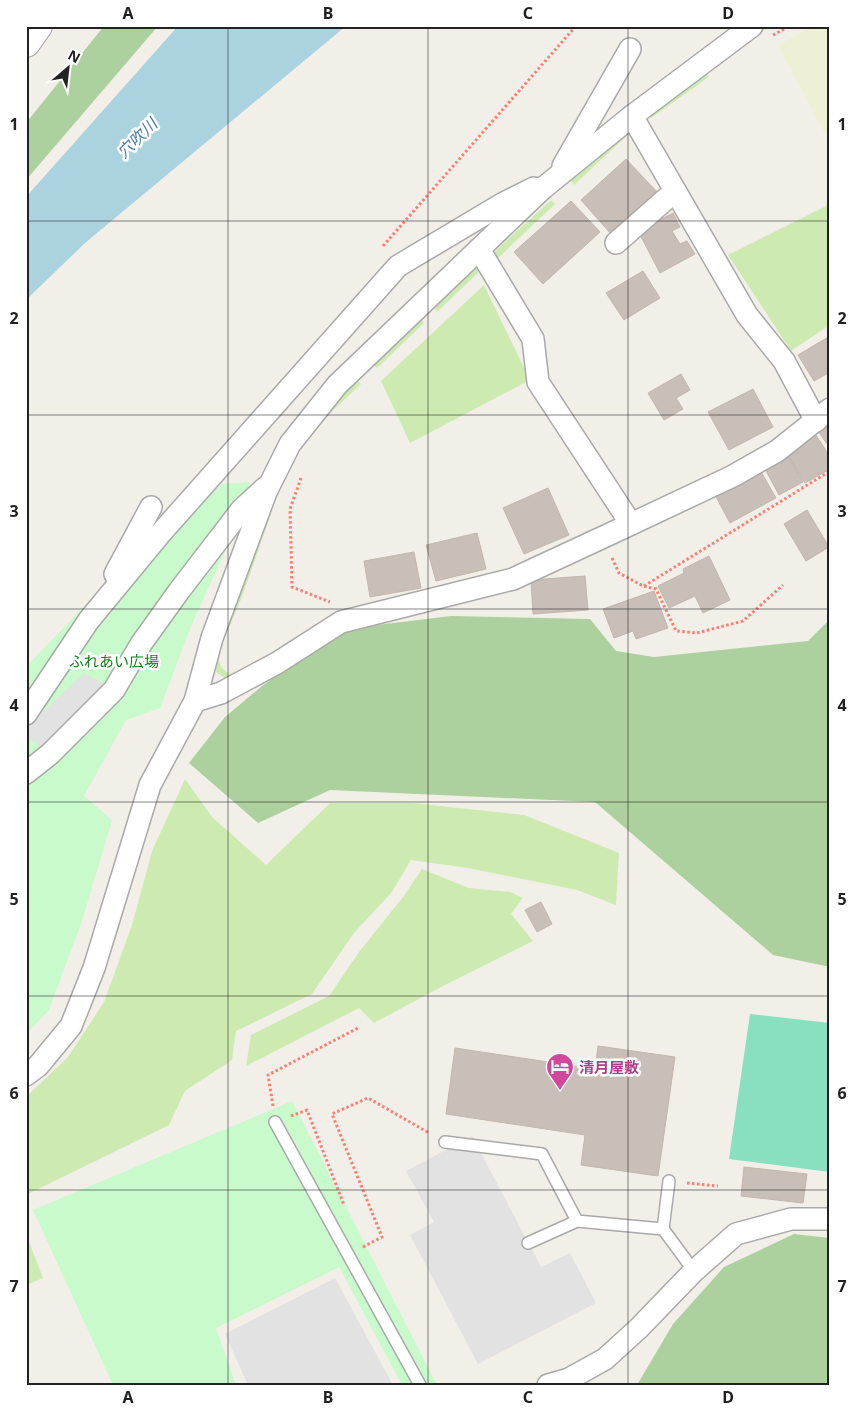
<svg xmlns="http://www.w3.org/2000/svg" width="856" height="1411" viewBox="0 0 856 1411" font-family="'Noto Sans','Noto Sans JP',sans-serif">
<style>
.farmland{fill:#eef0d5}
.grass{fill:#cdebb0}
.forest{fill:#add19e}
.park{fill:#c8facc}
.pitch{fill:#88e0be}
.parking{fill:#e2e2e2}
.water{fill:#aad3df}
.building{fill:#c7bfb8;stroke:#c4b6ab}
.lines{fill:none;stroke-linecap:round;stroke-linejoin:round}
.service-casing{stroke:#a9a9a9;stroke-width:14}
.minor-casing{stroke:#a9a9a9;stroke-width:24}
.tertiary-casing{stroke:#a9a9a9;stroke-width:30}
.path{stroke:#fa8072;stroke-width:3;stroke-dasharray:2.5 2.5;stroke-linecap:butt}
.service{stroke:#fff;stroke-width:11}
.minor{stroke:#fff;stroke-width:21}
.tertiary{stroke:#fff;stroke-width:28}
.grid{fill:none;stroke:#222;stroke-width:1;stroke-opacity:0.55}
.labels{text-anchor:middle;dominant-baseline:central;stroke-width:5;stroke-linejoin:round;paint-order:stroke}
.park-label{font-size:15px;fill:#0c8416;stroke:#fff}
.hotel-label{font-size:15px;font-weight:bold;fill:#b23c85;stroke:#fff;text-anchor:start}
.water-label{font-size:16px;font-style:italic;fill:#4a7aab;stroke:#fff}
.neatline{fill:none;stroke:#222;stroke-width:2}
.grid-label{font-size:16px;text-anchor:middle;font-weight:bold;fill:#222}
</style>
<rect width="100%" height="100%" fill="#f2efe9"/>
<!-- farmland -->
<path class="farmland" d="M814 26H830V143L778 45Z"/>
<!-- grass -->
<g class="grass">
<path d="M706 73 709 77 651 118 649 114Z"/>
<path d="M627 127 631 132 574 185 570 180Z"/>
<path d="M551 200 555 204 497 259 492 254Z"/>
<path d="M830 204V325L791 351 728 255Z"/>
<path d="M479 265 482 269 437 312 434 307Z"/>
<path d="M484 285 530 380 410 443 381 381Z"/>
<path d="M420 318 424 323 377 368 373 364Z"/>
<path d="M357 380 361 384 325 418 322 415Z"/>
<path d="M266 510 271 514 242 597 217 656 222 668 229 674 242 670 228 680 217 673 210 660Z"/>
<path d="M185 779 212 817 266 865 330 803H413L524 815 619 853 616 905 577 890 468 868 411 860 392 892 354 933 312 994 236 1031 232 1060 185 1091 169 1125 26 1195V1097L68 1057 104 1002 132 925 152 851Z"/>
<path d="M422 869 469 888 510 892 523 898 511 914 533 941 439 988 374 1023 359 1008 246 1066 251 1035 329 996 359 952 403 897Z"/>
<path d="M26 1234 43 1278 26 1285Z"/>
</g>
<!-- forest -->
<g class="forest">
<path d="M104 26H158L26 180V123Z"/>
<path d="M451 616 590 619 616 651 654 657 808 641 830 619V967L773 955 595 802 330 790 258 823 189 763 225 717 262 686 344 629Z"/>
<path d="M794 1234 830 1238V1385H637L673 1324 724 1267Z"/>
</g>
<!-- park -->
<g class="park">
<path d="M250 482 228 545 192 624 160 708 126 720 84 796 112 820 82 921 49 1010 26 1034V667L137 551 223 484Z"/>
<path d="M292 1101 437 1385H402L339 1267 216 1328 236 1385H113L33 1210Z"/>
</g>
<!-- pitch -->
<path class="pitch" d="M750 1014 830 1023V1172L729 1159Z"/>
<!-- parking -->
<g class="parking">
<path d="M84 673 124 695 57 760 26 735V728Z"/>
<path d="M472 1136 541 1267 570 1253 596 1303 478 1364 410 1235 434 1222 406 1171Z"/>
<path d="M335 1278 393 1385H248L225 1334Z"/>
</g>
<!-- water -->
<path class="water" d="M178 26H346L85 243 26 300V197Z"/>
<!-- building -->
<g class="building">
<path d="M626 159 658 193 612 235 581 200Z"/>
<path d="M571 201 600 232 543 284 514 252Z"/>
<path d="M673 213 680 227 672 231 680 244 687 241 695 254 660 273 638 231Z"/>
<path d="M643 271 660 298 624 320 606 293Z"/>
<path d="M830 336V372L814 381 798 355Z"/>
<path d="M681 374 690 390 676 398 683 409 664 420 648 393Z"/>
<path d="M753 389 773 427 729 450 708 412Z"/>
<path d="M830 423V448L818 431Z"/>
<path d="M816 435 830 457V469L805 483 786 452Z"/>
<path d="M788 456 803 482 779 495 765 469Z"/>
<path d="M760 470 776 498 730 523 715 495Z"/>
<path d="M548 488 569 535 524 554 503 508Z"/>
<path d="M807 510 829 547 806 561 784 524Z"/>
<path d="M477 533 486 569 436 581 426 545Z"/>
<path d="M414 552 421 588 370 597 364 561Z"/>
<path d="M709 556 730 600 703 613 695 596 669 608 658 586 684 573 683 569Z"/>
<path d="M585 576 588 610 533 614 531 580Z"/>
<path d="M654 591 668 628 636 639 633 631 614 638 603 609Z"/>
<path d="M541 902 552 924 537 932 525 910Z"/>
<path d="M598 1046 675 1057 658 1176 581 1165 585 1135 446 1114 455 1048 595 1069Z"/>
<path d="M744 1167 807 1174 803 1203 741 1196Z"/>
</g>
<g class="lines">
<defs>
<g id="service">
<path d="M275 1122 420 1385"/>
<path d="M445 1142 542 1154 577 1221 663 1229 694 1271"/>
<path d="M663 1229 669 1181"/>
<path d="M528 1243 577 1221"/>
</g>
<g id="minor">
<path d="M632 116 747 315 784 361 816 421"/>
<path d="M563 166 630 49"/>
<path d="M616 243 675 191"/>
<path d="M479 249 533 339 538 382 631 524"/>
<path d="M115 574 151 507"/>
<path d="M195 701 221 693 277 663 341 622 513 579 612 533 733 476 777 451 830 409"/>
<path d="M26 714 89 620 160 534 398 266 502 204 534 188"/>
<path d="M26 773 50 754 114 690 141 644 179 591 242 509 266 487"/>
<path d="M26 1075 38 1066 71 1026 94 968 150 785 195 701 212 638 266 492 290 444 337 385 542 189 632 116 752 26"/>
<path d="M548 1385 569 1379 605 1359 639 1328 694 1271 736 1234 791 1219H830"/>
</g>
<path id="tertiary" d="M26 43 38 26"/>
</defs>
<!-- service casing -->
<use href="#service" class="service-casing"/>
<!-- minor casing -->
<use href="#minor" class="minor-casing"/>
<!-- tertiary casing -->
<use href="#tertiary" class="tertiary-casing"/>
<!-- path -->
<g class="path">
<path d="M773 35 790 26"/>
<path d="M383 246 576 26"/>
<path d="M301 478 290 509 292 587 330 602"/>
<path d="M612 558 619 573 643 586 656 589 676 631 697 633 743 621 783 585"/>
<path d="M644 586 830 471"/>
<path d="M273 1106 268 1075 358 1028"/>
<path d="M291 1116 307 1110 344 1205"/>
<path d="M687 1183 718 1186"/>
<path d="M363 1247 382 1237 332 1114 368 1098 429 1133"/>
</g>
<!-- service -->
<use href="#service" class="service"/>
<!-- minor -->
<use href="#minor" class="minor"/>
<!-- tertiary -->
<use href="#tertiary" class="tertiary"/>
</g>
<!-- grid -->
<path class="grid" d="M228 26V1385M428 26V1385M628 26V1385M26 221H830M26 415H830M26 609H830M26 802H830M26 996H830M26 1190H830"/>
<!-- icons -->
<defs>
<symbol id="hotel-pin" viewBox="-11 -11 22 30"><path d="M0 17L-7.5 6A9.5 9.5 0 1 1 7.5 6Z" fill="#d1479c" stroke="#fff"/><path d="M-6-4.5h1.5V1H6V5H4.5V3h-9V5H-6ZM-4 0a1.8 1.8 0 1 1 3.6 0ZM.5 0V-2.5h3Q6-2.5 6 0Z" fill="#fff"/></symbol>
</defs>
<g fill-rule="evenodd">
<use href="#hotel-pin" x="544" y="1051" width="32" height="43"/>
</g>
<g class="labels">
<!-- park labels -->
<g class="park-label">
<text x="114" y="661">ふれあい広場</text>
</g>
<!-- hotel labels -->
<g class="hotel-label">
<text x="579" y="1067">清月屋敷</text>
</g>
<!-- water labels -->
<g class="water-label">
<text transform="translate(137 138) rotate(-45)">穴吹川</text>
</g>
</g>
<!-- border -->
<rect width="856" height="1411" fill="none" stroke="#ffffff" stroke-width="55"/>
<!-- north arrow -->
<g transform="translate(68 68) rotate(28)" stroke="#ffffff" stroke-width="4" paint-order="stroke">
<path d="M0-4L9 19L0 12L-9 19Z" fill="#222222"/>
<text y="-8" font-size="14" font-weight="bold" text-anchor="middle" fill="#222222">N</text>
</g>
<rect x="28" y="28" width="800" height="1356" class="neatline"/>
<g class="grid-label">
<text x="128" y="19">A</text>
<text x="328" y="19">B</text>
<text x="528" y="19">C</text>
<text x="728" y="19">D</text>
<text x="14" y="130">1</text>
<text x="842" y="130">1</text>
<text x="14" y="324">2</text>
<text x="842" y="324">2</text>
<text x="14" y="517">3</text>
<text x="842" y="517">3</text>
<text x="14" y="711">4</text>
<text x="842" y="711">4</text>
<text x="14" y="905">5</text>
<text x="842" y="905">5</text>
<text x="14" y="1099">6</text>
<text x="842" y="1099">6</text>
<text x="14" y="1292">7</text>
<text x="842" y="1292">7</text>
<text x="128" y="1403">A</text>
<text x="328" y="1403">B</text>
<text x="528" y="1403">C</text>
<text x="728" y="1403">D</text>
</g>
</svg>
